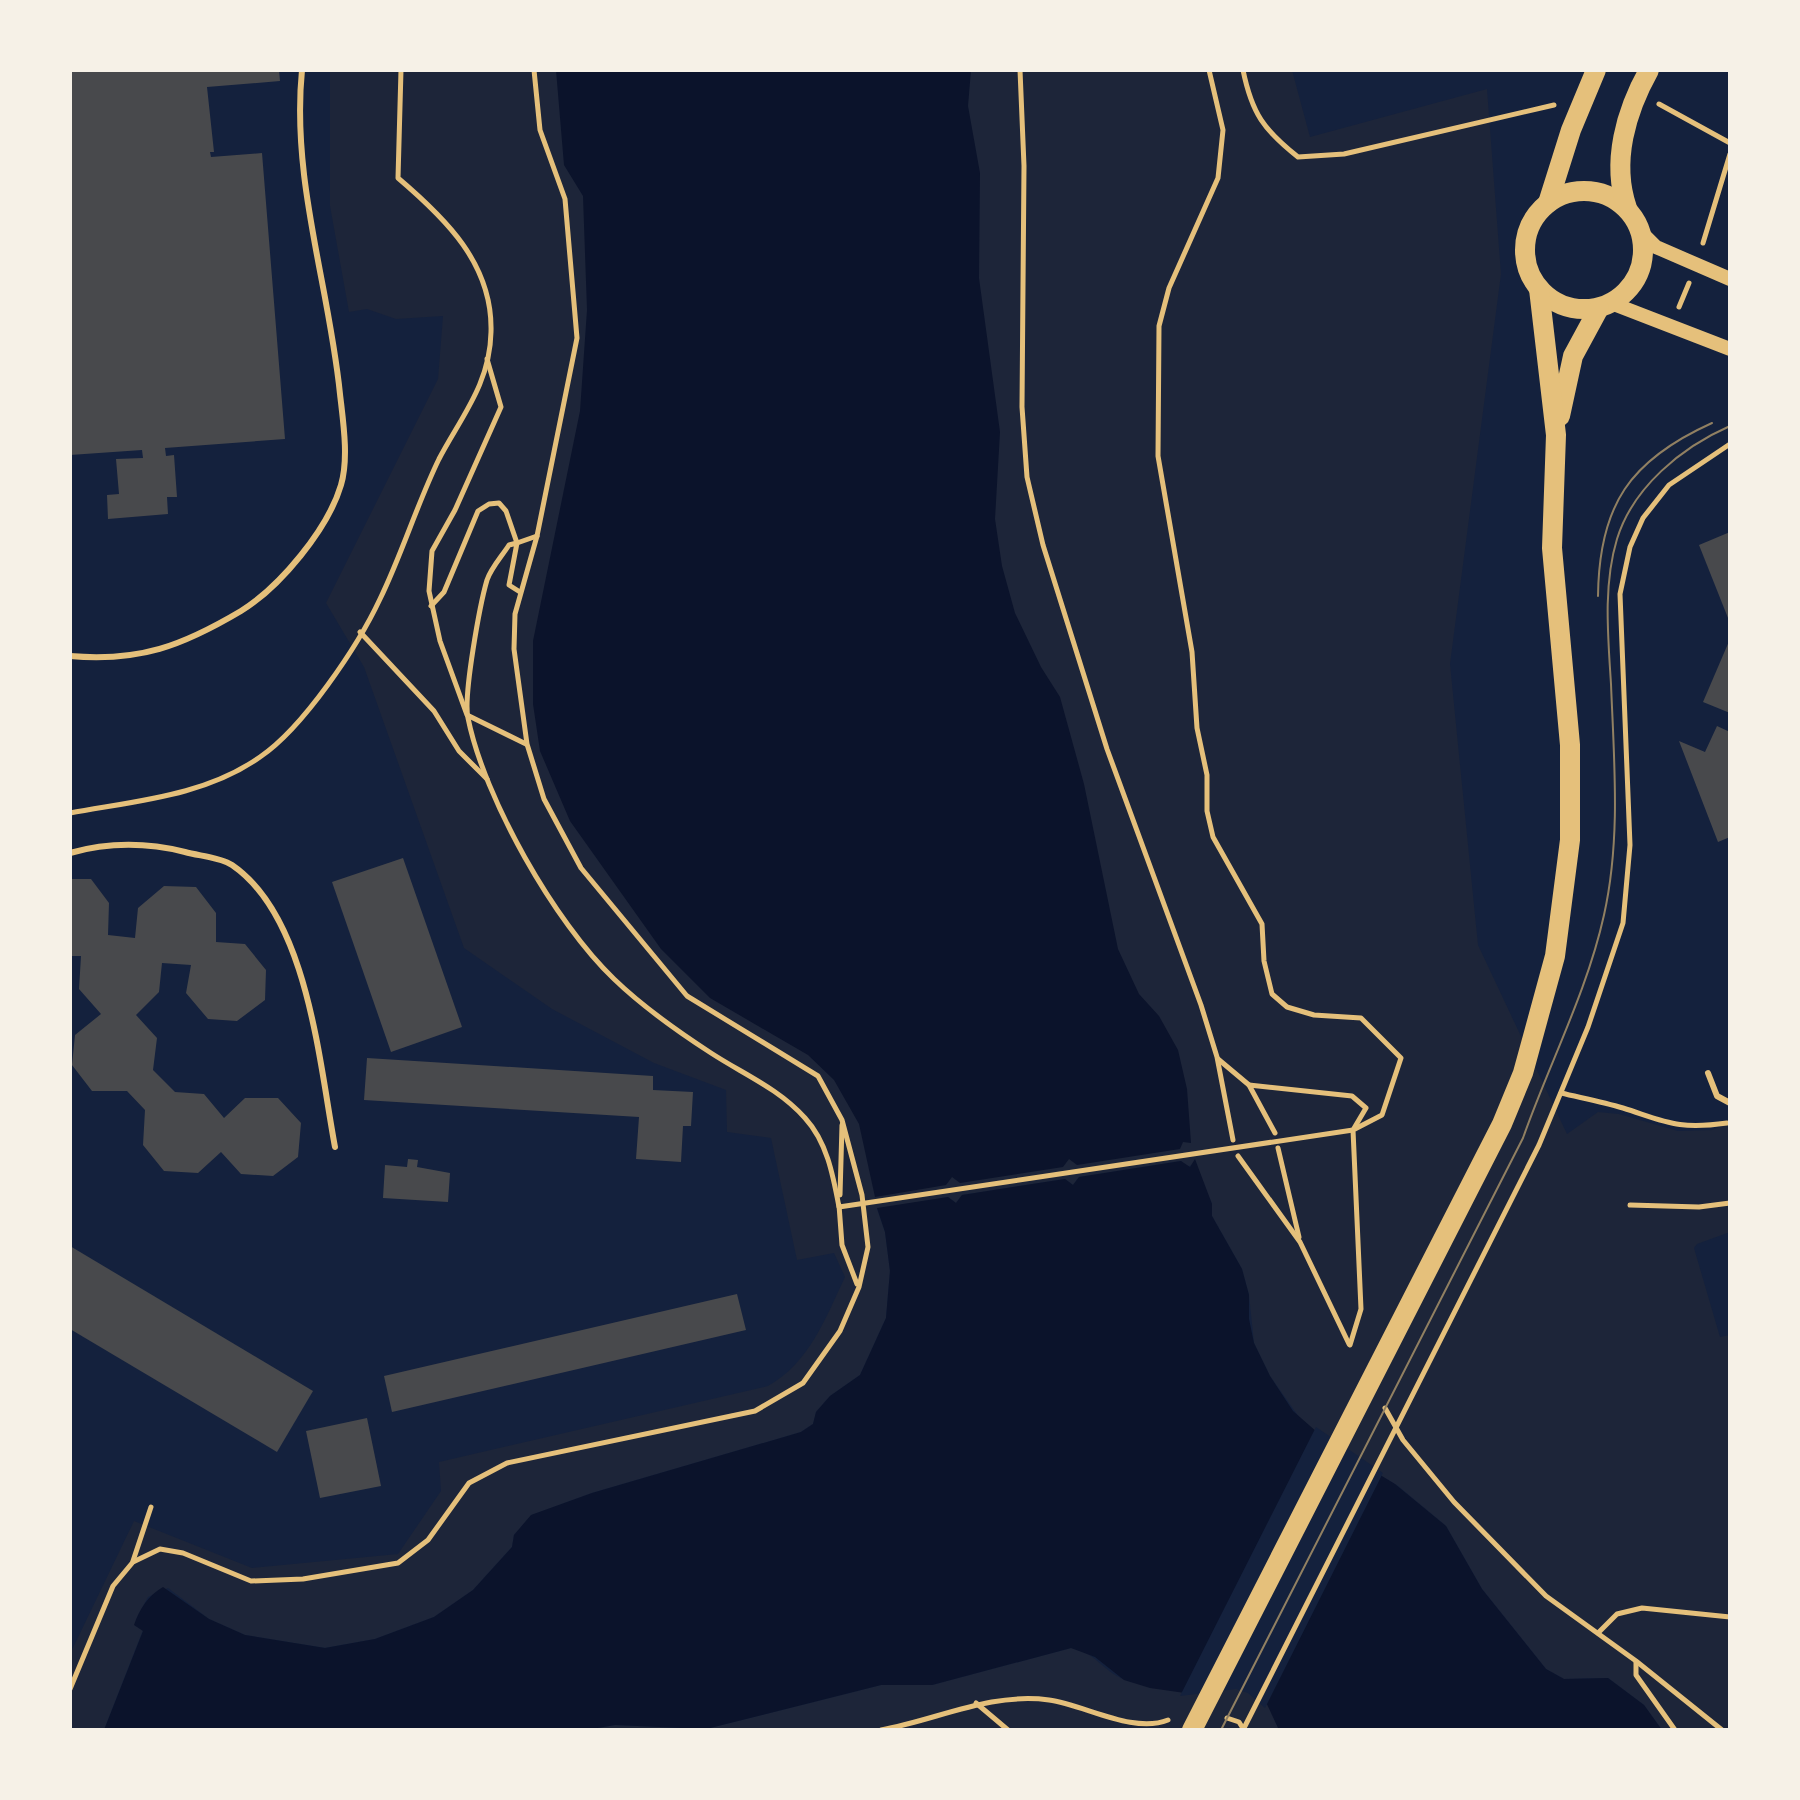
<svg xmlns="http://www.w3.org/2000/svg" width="1800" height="1800" viewBox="0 0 1800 1800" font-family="Montserrat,sans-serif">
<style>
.green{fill:#1d2539}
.water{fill:#0b132b}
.pier{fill:#14213d}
.building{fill:#48494c}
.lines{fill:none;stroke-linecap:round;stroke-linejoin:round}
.path{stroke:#e5c07b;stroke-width:5}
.service{stroke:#e5c07b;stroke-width:6}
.tertiary{stroke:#e5c07b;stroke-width:14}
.primary{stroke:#e5c07b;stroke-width:20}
.tram{stroke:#918062;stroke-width:2}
</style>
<rect width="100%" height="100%" fill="#14213d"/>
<!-- green -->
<g class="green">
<path d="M330 70H1292L1310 137 1487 89 1501 274 1450 664 1478 945 1567 1134 1598 1112 1619 1114 1678 1131 1712 1130 1730 1123V1232L1697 1244 1694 1248 1720 1337 1730 1335V1730H1662L1644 1705 1608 1678 1564 1679 1546 1669 1482 1589 1446 1526 1398 1486 1334 1447 1301 1420 1270 1376 1254 1343 1249 1295 1242 1269 1212 1216V1204L1194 1164 1187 1167 1181 1161 1079 1177 1073 1185 1065 1179 962 1195 956 1203 948 1197 877 1209 885 1232 890 1271 886 1318 860 1375 830 1396 816 1412 813 1424 801 1432 592 1493 532 1515 514 1535 512 1547 473 1590 434 1617 375 1639 325 1648 245 1635 209 1619 168 1588 148 1597 137 1617 143 1630 104 1730H70V1654L134 1521 252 1568 398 1554 441 1491 439 1462 768 1386C810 1362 825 1319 845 1277L834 1253 797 1260 771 1138 727 1132 726 1090 654 1063 552 1009 464 948 364 667 326 603 438 379 443 316 396 319 367 309 349 312 330 206Z"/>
<path d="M1071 1648C1094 1651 1103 1671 1123 1679 1164 1697 1237 1669 1266 1702 1272 1709 1275 1721 1279 1730H586L615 1725 706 1729 881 1685H932Z"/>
</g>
<!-- water -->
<g class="water">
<path d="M556 70H971L968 106 980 173 979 278 1000 432 995 519 1002 566 1015 613 1041 667 1060 697 1084 784 1118 949 1139 994 1159 1016 1178 1050 1187 1089 1191 1143 1183 1142 1180 1149 1077 1165 1069 1159 1063 1167 960 1183 952 1177 946 1185 875 1197 859 1124 834 1080 808 1055 710 998 661 949 570 821 540 751 533 704V641L580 411 587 310 583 196 564 165Z"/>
<path d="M1195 1159 1212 1204V1216L1242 1269 1249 1295V1319L1254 1343 1270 1376 1293 1411 1334 1447 1395 1484 1446 1526 1482 1589 1546 1669 1564 1679 1608 1678 1644 1705 1662 1730H1279L1265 1700 1243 1686 1185 1693 1150 1688 1124 1680 1095 1657 1071 1648 932 1685H881L706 1729 615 1725 586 1730H104L143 1631 134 1625C140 1608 148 1596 163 1587L209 1619 245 1635 325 1648 375 1639 434 1617 473 1590 512 1547 514 1535 531 1515 592 1493 801 1432 813 1424 816 1412 830 1396 860 1375 886 1318 890 1271 885 1232 877 1208 948 1197 956 1203 962 1195 1065 1179 1073 1185 1079 1177 1181 1161 1190 1167Z"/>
</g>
<!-- pier -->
<path class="pier" d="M1316 1427 1383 1473 1265 1708 1248 1693 1236 1689 1180 1696Z"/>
<!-- building -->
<g class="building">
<path d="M70 70H279L280 81 207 87 214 152H210L211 157 262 153 285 439 165 448 166 456 174 455 177 497H167L168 514 108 519 107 495 119 494 116 459 143 458 142 450 70 455Z"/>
<path d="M1730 532V623L1699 545Z"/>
<path d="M1730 639V713L1703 702Z"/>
<path d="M1717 726 1730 732V837L1718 842 1679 741 1705 752Z"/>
<path d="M403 858 462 1027 391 1052 332 882Z"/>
<path d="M70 879H91L109 903 108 935 135 938 138 908 164 886 196 887 216 913V942L245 944 266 970 265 1000 237 1021 208 1019 186 993 191 965 162 963 159 992 136 1015 157 1038 153 1070 175 1092 204 1094 224 1118 245 1098H278L301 1123 298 1157 273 1176 241 1174 221 1152 198 1173 164 1171 143 1145 145 1110 127 1091H92L72 1065 75 1035 101 1014 79 989 81 956H70Z"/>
<path d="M367 1058 653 1076V1090L693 1092 691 1126H683L681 1162 636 1159 639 1117 364 1100Z"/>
<path d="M408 1159 418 1160 417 1167 450 1173 448 1202 383 1198 385 1165 407 1167Z"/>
<path d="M70 1246 313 1391 277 1452 70 1329Z"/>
<path d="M737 1294 746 1330 392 1412 384 1376Z"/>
<path d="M367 1418 381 1486 320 1498 306 1431Z"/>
</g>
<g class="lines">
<!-- path -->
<g class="path">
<path d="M1020 70 1024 166 1022 407 1027 477 1043 545 1107 749 1201 1005 1217 1057 1233 1140"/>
<path d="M1209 70 1223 130 1218 178 1169 288 1159 326 1158 456 1192 652 1197 728 1207 775V811L1213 837 1262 924 1264 961 1272 994 1287 1007 1314 1015 1361 1018 1401 1058 1382 1115 1353 1130 1361 1309 1350 1345"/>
<path d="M1243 70C1252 114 1264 130 1298 157L1344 154 1554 105"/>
<path d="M1659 104 1730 143"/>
<path d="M1703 243 1730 154"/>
<path d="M1679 307 1689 283"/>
<path d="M487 359 501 407 455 510 432 551 429 591 440 641 467 715 526 744"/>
<path d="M520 592 509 585 517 543 509 545C502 556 491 568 487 580 480 604 463 696 468 718 484 798 555 923 614 979 643 1007 677 1031 711 1053 743 1074 778 1088 805 1118 827 1142 833 1175 839 1207L1353 1130 1366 1108 1352 1096 1249 1085"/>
<path d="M431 606 444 592 478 511 489 504 499 503 506 511 517 543 537 536"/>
<path d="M360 632 434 711 459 751 487 779"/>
<path d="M70 813C135 801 205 796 260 757 303 728 358 646 380 599 402 554 417 504 439 459 461 417 490 384 491 332 493 264 445 218 398 178L401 70"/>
<path d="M1218 1059 1249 1085 1275 1133"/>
<path d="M1561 1093C1582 1098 1603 1102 1623 1108 1667 1122 1678 1130 1727 1123"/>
<path d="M1278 1148 1299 1237"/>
<path d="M1238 1156 1300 1242 1349 1344"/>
<path d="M840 1195 842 1125"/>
<path d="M839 1205 842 1245 857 1284"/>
<path d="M1630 1205 1699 1207 1730 1203"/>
<path d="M1385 1408 1403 1440 1454 1502 1546 1596 1636 1661 1722 1730"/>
<path d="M133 1561 151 1507"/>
<path d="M1598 1633 1617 1614 1642 1608 1730 1617"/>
<path d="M1636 1662V1675L1675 1730"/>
<path d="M70 1689 113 1586 133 1562 160 1549 183 1553 251 1581 303 1579 398 1563 428 1540 469 1483 507 1463 755 1411 803 1383 840 1331 859 1287 868 1247 862 1195 842 1120 818 1076 687 996 581 868 544 799 527 744 514 649 515 614 537 536 577 338 565 199 540 130 534 70"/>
<path d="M976 1703 1008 1730"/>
<path d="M1227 1718 1239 1722 1244 1730"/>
<path d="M881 1730C937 1720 990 1692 1049 1700 1085 1705 1133 1734 1168 1720"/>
<path d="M1243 1730 1539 1145 1588 1027 1623 923 1630 845 1620 594 1630 547 1643 518 1669 485 1730 444"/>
</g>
<!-- service -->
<g class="service">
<path d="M70 656C140 662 182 646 241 611 280 587 328 529 341 485 349 458 343 421 340 394 329 285 291 180 302 70"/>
<path d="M70 853C109 842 145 842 185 852 199 856 220 857 232 865 308 917 319 1062 335 1147"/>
<path d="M1708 1073 1717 1096 1730 1103"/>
</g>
<!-- tertiary -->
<g class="tertiary">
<path d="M1642 233 1656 247 1730 279"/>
<path d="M1611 303 1730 349"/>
</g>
<!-- primary -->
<g class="primary">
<circle cx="1584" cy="250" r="59"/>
<path d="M1548 203 1571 130 1596 70"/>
<path d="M1627 208C1611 162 1626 111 1649 70"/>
<path d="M1560 416 1573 356 1599 308"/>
<path d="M1192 1730 1502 1124 1523 1073 1555 956 1570 840V745L1552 548 1556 435 1539 289"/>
</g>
<!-- tram -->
<g class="tram">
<path d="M1598 596C1599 505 1630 460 1712 423"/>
<path d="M1221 1730 1523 1138C1549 1064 1587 992 1604 915 1621 839 1614 761 1611 684 1608 636 1603 585 1617 539 1633 487 1682 447 1730 426"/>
</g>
</g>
<!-- border -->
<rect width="1800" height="1800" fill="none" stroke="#f6f1e7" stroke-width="144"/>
</svg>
